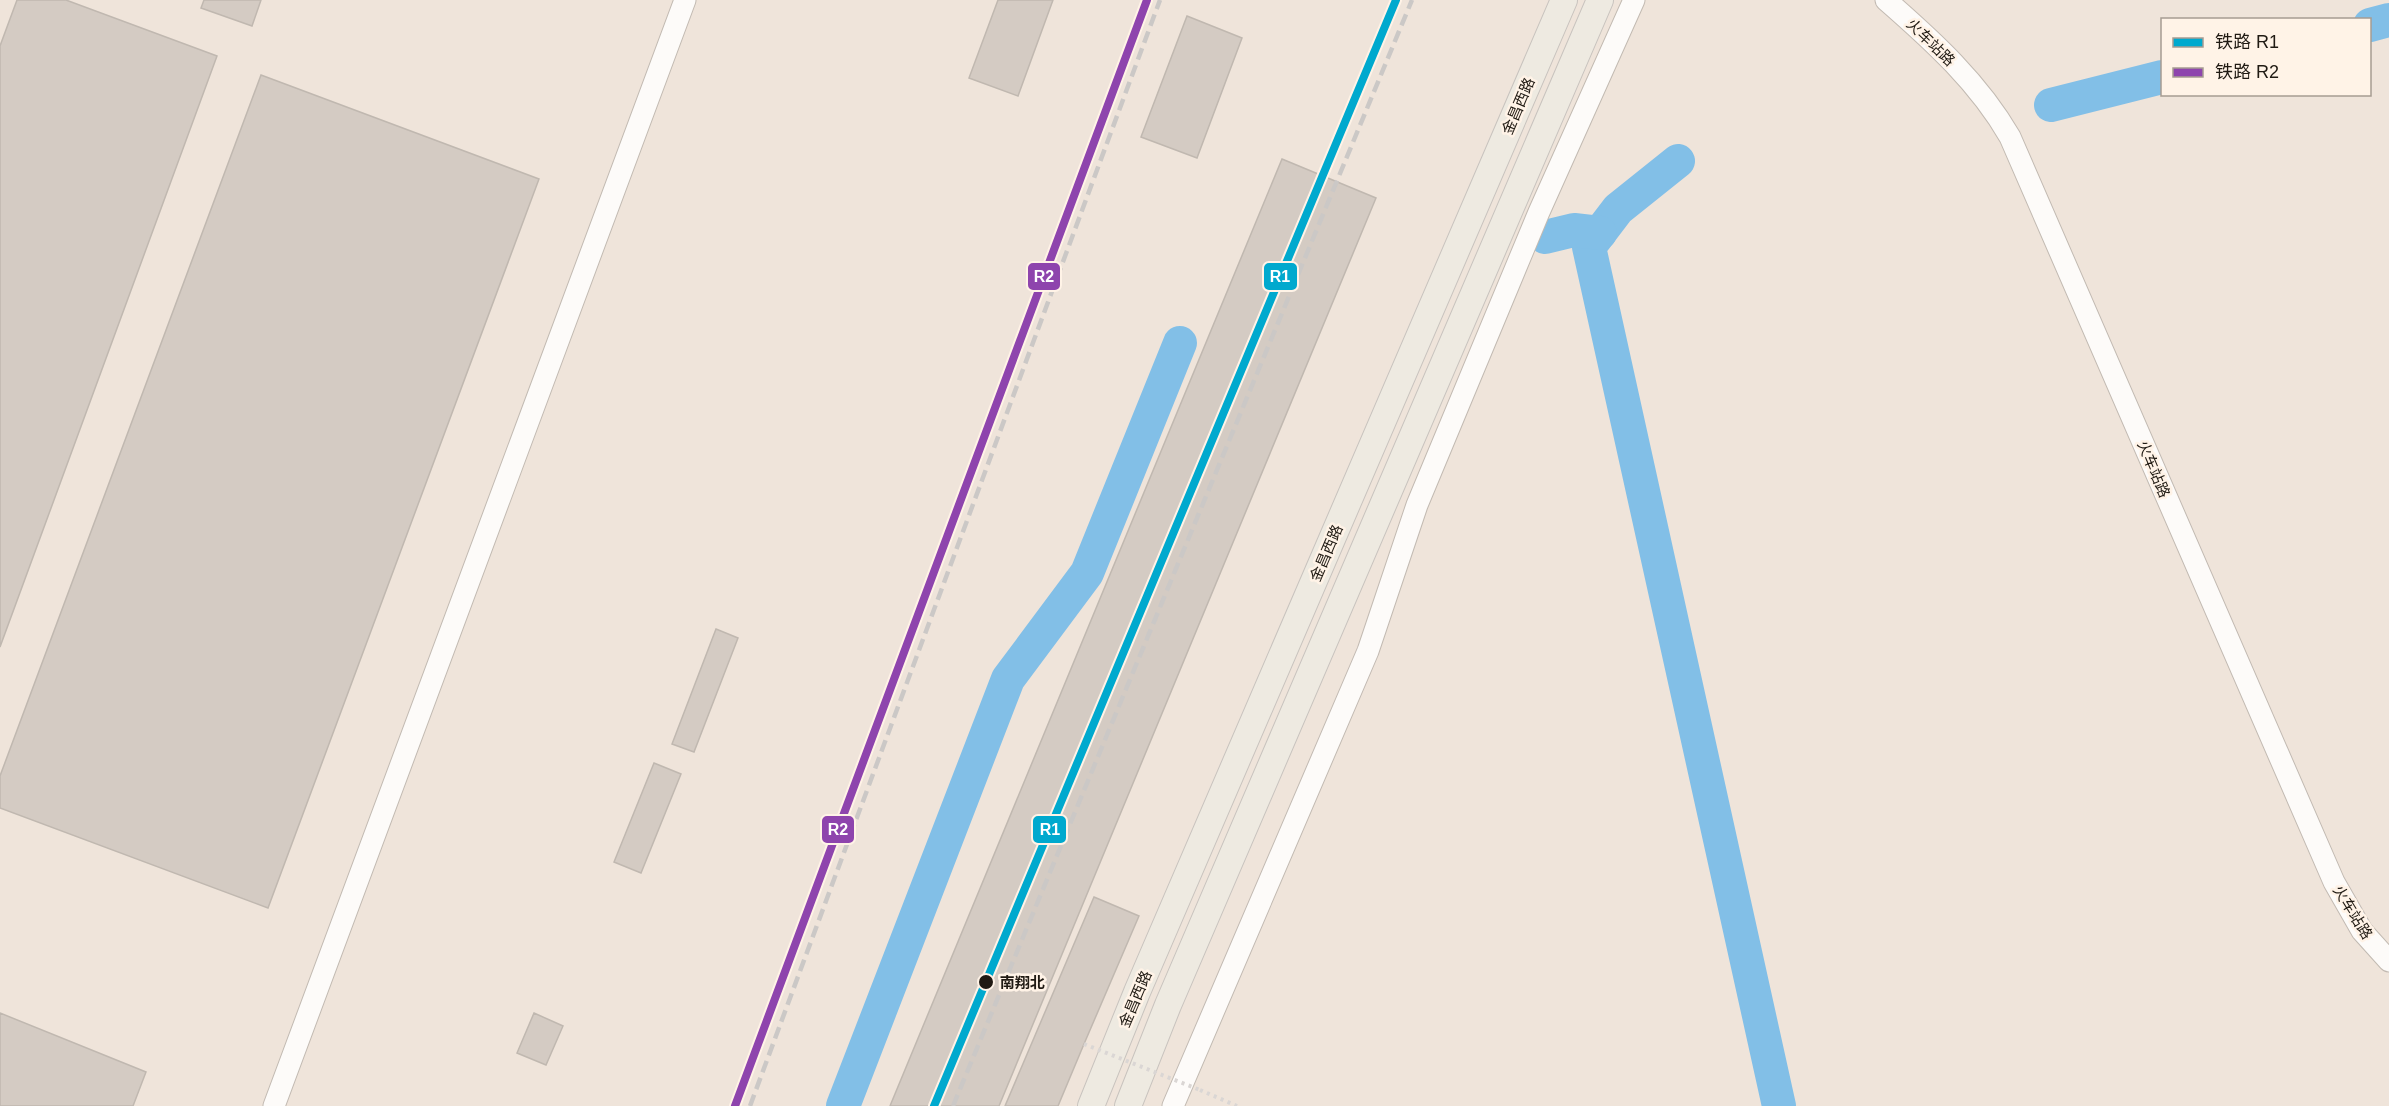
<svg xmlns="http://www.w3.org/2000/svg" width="2389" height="1106" viewBox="0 0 2389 1106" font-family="Helvetica,'Noto Sans SC',sans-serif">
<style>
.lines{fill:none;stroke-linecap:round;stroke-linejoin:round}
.river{stroke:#82bfe7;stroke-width:34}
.building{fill:#d4cbc3;stroke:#c0b8b0;stroke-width:1.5}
.minor-casing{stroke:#c2bab2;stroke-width:23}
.major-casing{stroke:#c8c3be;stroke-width:28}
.path{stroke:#dad6d4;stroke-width:4;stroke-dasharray:3 4.5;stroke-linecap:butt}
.minor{stroke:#fdfbf9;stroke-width:21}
.major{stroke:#eeeae1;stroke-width:26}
.rail{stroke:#cbc8c6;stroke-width:4.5;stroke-dasharray:12 6;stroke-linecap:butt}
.path-bridge{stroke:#dad6d4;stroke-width:4;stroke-dasharray:3 4.5;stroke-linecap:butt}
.rail-1-casing{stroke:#fff3e7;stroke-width:12}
.rail-2-casing{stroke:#fff3e7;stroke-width:12}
.rail-1{stroke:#00a9ce;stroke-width:8}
.rail-2{stroke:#8e44ad;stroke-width:8}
.stop-dot{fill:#201a13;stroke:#fff3e7;stroke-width:2}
.labels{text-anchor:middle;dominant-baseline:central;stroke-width:5;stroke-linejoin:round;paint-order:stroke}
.street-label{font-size:15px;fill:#201a13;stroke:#fff3e7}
.stop-label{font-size:15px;font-weight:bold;fill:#201a13;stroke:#fff3e7;text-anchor:start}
.line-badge{stroke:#fff3e7;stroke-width:2}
.badge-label{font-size:16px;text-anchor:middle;font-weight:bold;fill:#fff}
</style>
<rect width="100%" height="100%" fill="#efe4da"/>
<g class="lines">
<!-- river -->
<g class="river">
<path d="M2370 25 2389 20"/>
<path d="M2051 105 2162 77"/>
<path d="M1678 161 1618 209 1589 247 1779 1106"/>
<path d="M1545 237 1574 230 1600 233"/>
<path d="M843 1106 1008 679 1087 573 1180 343"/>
</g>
</g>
<!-- building -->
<g class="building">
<path d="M17 0H66L217 56 0 647V46Z"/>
<path d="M204 0H261L252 26 201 8Z"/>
<path d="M998 0H1053L1018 96 969 78Z"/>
<path d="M1187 16 1242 38 1197 158 1141 137Z"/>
<path d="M261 75 539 179 268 908 0 808V776Z"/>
<path d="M1282 159 1376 198 999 1106H890Z"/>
<path d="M716 629 738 638 694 752 672 744Z"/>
<path d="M654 763 681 774 641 873 614 862Z"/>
<path d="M1094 897 1139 916 1084 1044 1058 1106H1005Z"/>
<path d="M0 1013 146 1072 133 1106H0Z"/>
<path d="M534 1013 563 1026 546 1065 517 1053Z"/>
</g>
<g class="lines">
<defs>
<g id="minor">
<path d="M1886 0C1933 41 1979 83 2010 137L2334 882 2362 931 2389 961"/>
<path d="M274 1106 685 0"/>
<path d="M1173 1106 1368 651 1417 505 1539 212 1634 0"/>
</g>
<g id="major">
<path d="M1091 1106 1137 992 1564 0"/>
<path d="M1128 1106 1168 1005 1600 0"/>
</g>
</defs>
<!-- minor casing -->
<use href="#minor" class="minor-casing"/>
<!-- major casing -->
<use href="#major" class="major-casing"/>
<!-- path -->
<path class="path" d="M1200 1090 1237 1106"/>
<!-- minor -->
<use href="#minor" class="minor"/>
<!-- major -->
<use href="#major" class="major"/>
<!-- rail -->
<g class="rail">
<path d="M750 1106 1160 0"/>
<path d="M934 1106 1396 0"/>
<path d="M953 1106 1412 0"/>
</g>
<!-- path-bridge -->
<path class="path-bridge" d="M1084 1044 1200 1090"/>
<defs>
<path id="rail-1" d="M934 1106 1396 0"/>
<path id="rail-2" d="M735 1106 1147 0"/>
</defs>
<!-- rail-1 casing -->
<use href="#rail-1" class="rail-1-casing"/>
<!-- rail-2 casing -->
<use href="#rail-2" class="rail-2-casing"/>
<!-- rail-1 -->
<use href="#rail-1" class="rail-1"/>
<!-- rail-2 -->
<use href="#rail-2" class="rail-2"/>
</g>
<!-- markers -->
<circle class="stop-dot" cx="986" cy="982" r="8"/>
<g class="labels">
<!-- street labels -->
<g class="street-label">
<text transform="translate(1931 42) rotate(44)">火车站路</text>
<text transform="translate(1518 106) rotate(-67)">金昌西路</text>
<text transform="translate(2154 469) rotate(67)">火车站路</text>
<text transform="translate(1326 553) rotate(-67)">金昌西路</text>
<text transform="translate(2353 912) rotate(58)">火车站路</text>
<text transform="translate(1135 999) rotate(-67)">金昌西路</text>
</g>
<!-- stop labels -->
<g class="stop-label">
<text x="1000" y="982">南翔北</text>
</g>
</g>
<g class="line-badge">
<rect x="1027" y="262" width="34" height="29" rx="6" fill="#8e44ad"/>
<rect x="1263" y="262" width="35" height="29" rx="6" fill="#00a9ce"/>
<rect x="821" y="815" width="34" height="29" rx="6" fill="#8e44ad"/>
<rect x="1032" y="815" width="35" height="29" rx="6" fill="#00a9ce"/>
</g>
<g class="badge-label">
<text x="1044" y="282">R2</text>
<text x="1280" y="282">R1</text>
<text x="838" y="835">R2</text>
<text x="1050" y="835">R1</text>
</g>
<!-- legend -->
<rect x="2161" y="18" width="210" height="78" fill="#fff3e7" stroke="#a69c92" stroke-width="1.5"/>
<rect x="2173" y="38" width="30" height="9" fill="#00a9ce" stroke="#a69c92" stroke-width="1.5"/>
<text x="2215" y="48" font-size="18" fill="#201a13">铁路 R1</text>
<rect x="2173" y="68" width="30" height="9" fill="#8e44ad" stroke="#a69c92" stroke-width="1.5"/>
<text x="2215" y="78" font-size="18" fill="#201a13">铁路 R2</text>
</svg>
